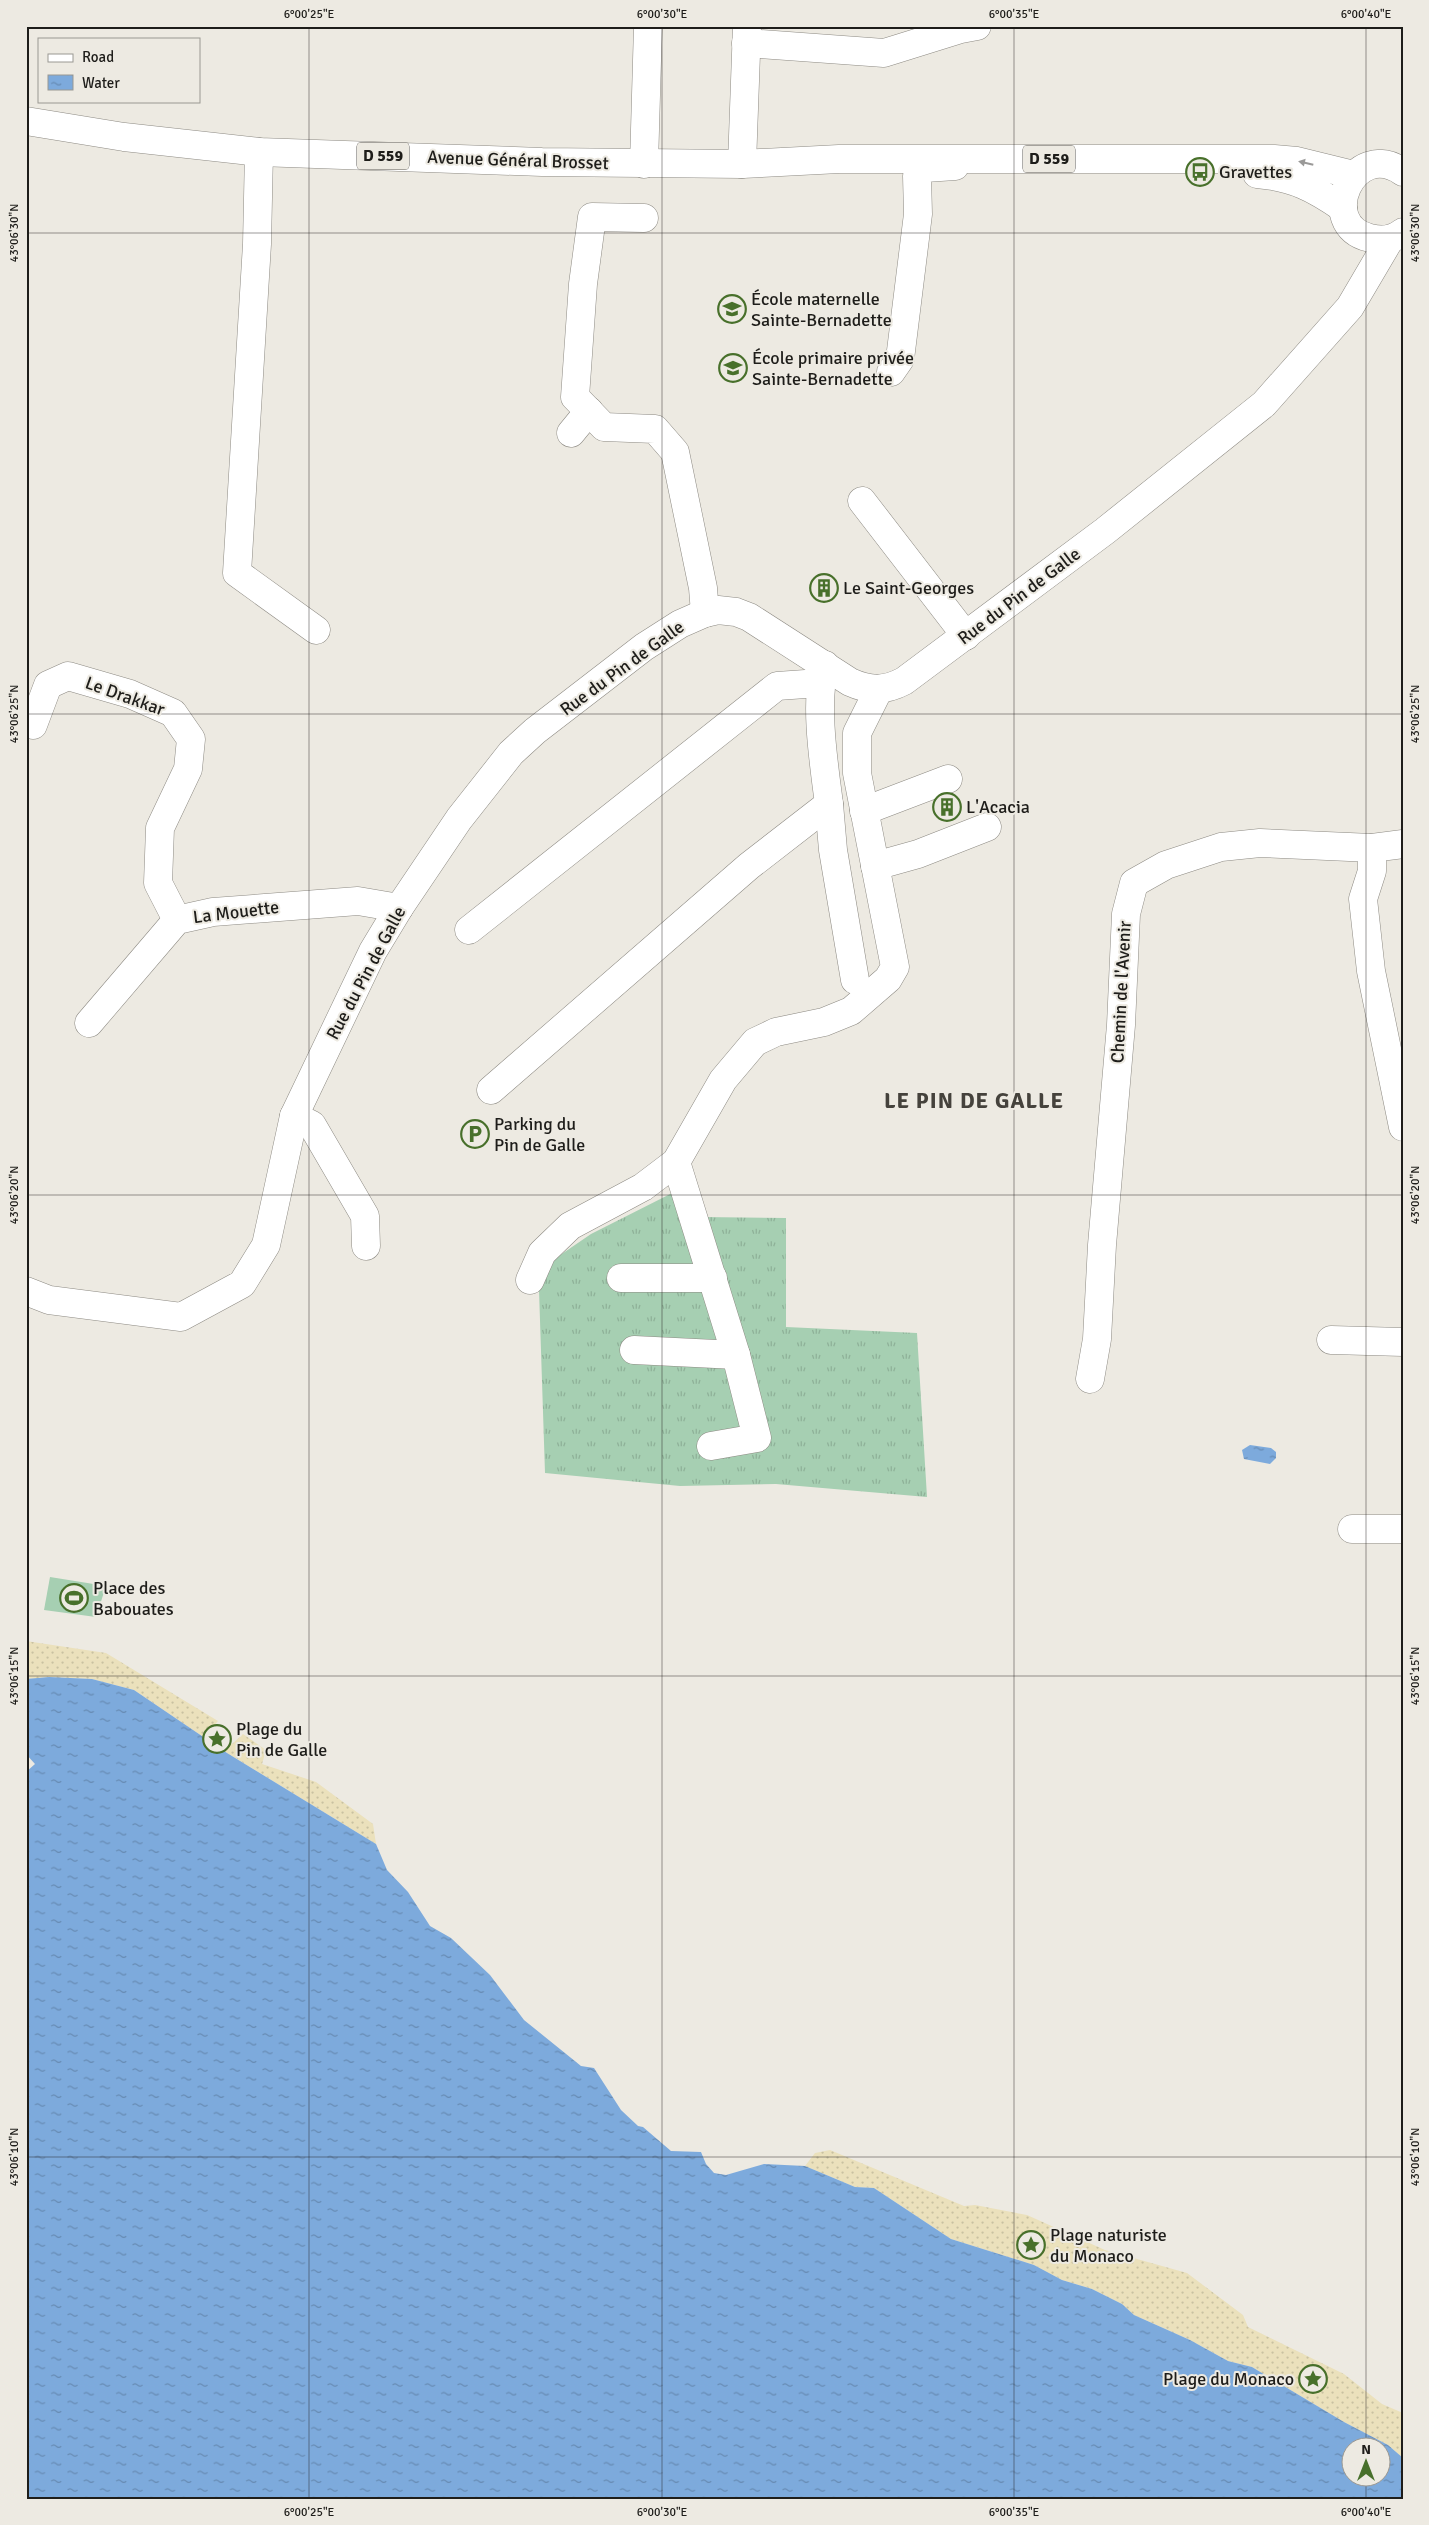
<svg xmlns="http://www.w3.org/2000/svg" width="1429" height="2525" viewBox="0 0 1429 2525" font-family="Signika,sans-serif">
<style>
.grass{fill:url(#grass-tufts)}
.sand{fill:url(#sand-dots)}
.pitch{fill:#a6cfb2}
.water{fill:url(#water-ripples);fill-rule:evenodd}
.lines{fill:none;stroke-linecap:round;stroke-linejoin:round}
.minor-casing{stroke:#8d8a83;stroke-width:29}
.major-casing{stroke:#8d8a83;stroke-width:29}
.minor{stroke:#fff;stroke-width:28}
.major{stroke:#fff;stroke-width:28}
.oneway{fill:#9a9998}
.ticks{fill:none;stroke:#1e1d1a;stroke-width:1;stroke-opacity:0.45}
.labels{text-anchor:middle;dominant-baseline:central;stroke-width:4;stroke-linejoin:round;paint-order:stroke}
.shield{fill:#edeae2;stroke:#5c5a56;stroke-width:1}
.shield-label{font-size:16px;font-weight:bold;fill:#1e1d1a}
.street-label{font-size:18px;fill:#1e1d1a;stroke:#edeae2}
.poi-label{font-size:18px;fill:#1e1d1a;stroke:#edeae2;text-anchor:start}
.district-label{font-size:22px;font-weight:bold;letter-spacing:1px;fill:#45423c;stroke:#edeae2}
.neatline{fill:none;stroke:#1e1d1a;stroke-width:2}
.ticks-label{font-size:12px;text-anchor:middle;fill:#1e1d1a}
</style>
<defs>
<pattern id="grass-tufts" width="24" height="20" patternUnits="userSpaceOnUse" patternTransform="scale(1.25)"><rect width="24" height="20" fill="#a6cfb2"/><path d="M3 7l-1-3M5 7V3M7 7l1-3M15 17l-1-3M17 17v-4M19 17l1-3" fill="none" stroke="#8eb198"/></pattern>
<pattern id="sand-dots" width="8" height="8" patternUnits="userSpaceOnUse" patternTransform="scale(1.25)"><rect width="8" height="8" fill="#ebe1bc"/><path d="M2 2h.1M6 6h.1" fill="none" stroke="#c9c1a1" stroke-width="1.8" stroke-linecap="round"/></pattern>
<pattern id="water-ripples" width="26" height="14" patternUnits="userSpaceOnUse" patternTransform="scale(1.25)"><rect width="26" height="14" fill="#7daadc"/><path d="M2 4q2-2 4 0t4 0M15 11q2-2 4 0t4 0" fill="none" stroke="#668ab2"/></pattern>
</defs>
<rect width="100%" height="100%" fill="#edeae2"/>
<!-- grass -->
<path class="grass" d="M690 1184 701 1217 786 1218V1327L917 1333 927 1497 776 1484 680 1486 545 1473 539 1290 550 1262 591 1234Z"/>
<!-- sand -->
<g class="sand">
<path d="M26 1641 106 1653 218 1721 212 1728 232 1744 243 1734 266 1750 262 1764 316 1782 373 1824 376 1844 227 1753 134 1690 92 1679 49 1677 26 1679Z"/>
<path d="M830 2150 964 2206 975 2205 1027 2215 1105 2250 1187 2273 1243 2315 1248 2327 1344 2374 1382 2404 1403 2413V2458L1388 2445 1344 2422 1252 2367 1228 2361 1190 2340 1134 2315 1122 2304 1092 2289 1062 2280 1034 2265 951 2239 874 2188 855 2187 805 2166 815 2153Z"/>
</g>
<!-- pitch -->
<path class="pitch" d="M50 1577 106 1586 96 1617 44 1610Z"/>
<!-- water -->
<g class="water">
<path d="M1250 1445 1271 1448 1276 1452V1458L1270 1464 1244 1459 1242 1450Z"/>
<path d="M49 1677 92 1679 134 1690 227 1753 376 1844 387 1870 408 1892 430 1926 451 1938 490 1975 524 2020 581 2066 594 2068 621 2110 638 2126 643 2127 671 2151 701 2152 706 2164 714 2173 726 2175 764 2164 805 2166 855 2187 874 2188 951 2239 1034 2265 1062 2280 1092 2289 1122 2304 1134 2315 1190 2340 1228 2361 1252 2367 1344 2422 1388 2445 1403 2458V2499H26V1772L35 1764 26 1754V1679ZM1352 2448H1382V2478H1352Z"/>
</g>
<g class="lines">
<defs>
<g id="minor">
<path d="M746 43 884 53 961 29 977 26"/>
<path d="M259 152 257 244 237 573 316 630"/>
<path d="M644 164 648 26"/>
<path d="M742 164 747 26"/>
<path d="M644 218 592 217 583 284 575 397 604 427 655 429 675 452 703 588 705 613"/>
<path d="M891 372 900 359 918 214 917 176 919 171 925 168 955 166"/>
<path d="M571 433 589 411"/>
<path d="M862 501 966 636"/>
<path d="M33 725 48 685 68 676 130 694 173 713 191 739 188 769 160 828 158 883 177 920"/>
<path d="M829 804 833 850 855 980"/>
<path d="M864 811 948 779"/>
<path d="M1372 848V871L1363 899 1371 971 1403 1127"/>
<path d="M875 866 918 854 987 827"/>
<path d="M469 930 777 686 820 683"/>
<path d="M89 1023 177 920 213 912 358 901 399 908"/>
<path d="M491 1090 749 866 829 804C824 765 814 702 825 665"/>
<path d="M294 1116 312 1125 365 1216 366 1246"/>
<path d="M621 1278H713"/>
<path d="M530 1280 542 1253 570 1226 643 1187 676 1162 723 1080 755 1042 776 1032 824 1022 851 1011 888 979 895 967 857 773V733L879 689"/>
<path d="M26 1291 49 1300 181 1317 242 1284 266 1245 294 1116 373 951 399 908 459 819 511 753 535 731 644 647 680 624 705 613 718 610 736 612 749 617 850 682C870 691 885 691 904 681L1105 531 1264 404 1350 307 1390 239"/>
<path d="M1331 1340 1403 1342"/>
<path d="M634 1350 736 1355 676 1162"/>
<path d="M1090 1379 1097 1339 1102 1245 1121 1025 1126 914 1134 883 1166 865 1221 847 1260 843 1372 848 1403 844"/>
<path d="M711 1446 757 1438 736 1355"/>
<path d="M1352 1529H1403"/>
</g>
<g id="major">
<path d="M26 121 124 137 259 152 542 162 742 164 839 159H1274L1297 161 1354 175"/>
<path d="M1403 172C1353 137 1315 225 1370 238 1381 241 1393 240 1403 232"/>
<path d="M1257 174C1293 177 1314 188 1343 208"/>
</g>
</defs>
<!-- minor casing -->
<use href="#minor" class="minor-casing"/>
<!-- major casing -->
<use href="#major" class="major-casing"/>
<!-- minor -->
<use href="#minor" class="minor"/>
<!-- major -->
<use href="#major" class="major"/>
</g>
<!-- one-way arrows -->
<defs><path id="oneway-solid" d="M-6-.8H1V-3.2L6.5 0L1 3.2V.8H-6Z" transform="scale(1.25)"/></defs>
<use class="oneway" href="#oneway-solid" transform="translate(1306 163) rotate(-167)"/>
<!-- ticks -->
<path class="ticks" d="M309 26V2499M662 26V2499M1014 26V2499M1366 26V2448M26 233H1403M26 714H1403M26 1195H1403M26 1676H1403M26 2157H1403M1366 2478V2499"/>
<!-- icons -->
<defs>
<symbol id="bus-ring" viewBox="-11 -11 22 22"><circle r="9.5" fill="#edeae2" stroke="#48702b" stroke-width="1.5"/><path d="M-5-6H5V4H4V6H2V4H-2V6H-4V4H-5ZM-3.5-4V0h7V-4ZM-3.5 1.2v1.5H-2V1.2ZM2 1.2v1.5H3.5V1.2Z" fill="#48702b"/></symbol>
<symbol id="school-ring" viewBox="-11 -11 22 22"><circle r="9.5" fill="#edeae2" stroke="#48702b" stroke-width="1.5"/><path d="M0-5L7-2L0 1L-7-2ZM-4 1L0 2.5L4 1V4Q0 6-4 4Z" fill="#48702b"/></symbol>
<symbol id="building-ring" viewBox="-11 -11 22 22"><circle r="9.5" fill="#edeae2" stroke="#48702b" stroke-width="1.5"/><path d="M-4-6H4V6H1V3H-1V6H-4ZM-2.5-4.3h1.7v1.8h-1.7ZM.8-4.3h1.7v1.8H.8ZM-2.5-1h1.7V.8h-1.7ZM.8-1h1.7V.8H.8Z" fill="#48702b"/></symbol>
<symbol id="parking-ring" viewBox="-11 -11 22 22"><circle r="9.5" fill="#edeae2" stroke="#48702b" stroke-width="1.5"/><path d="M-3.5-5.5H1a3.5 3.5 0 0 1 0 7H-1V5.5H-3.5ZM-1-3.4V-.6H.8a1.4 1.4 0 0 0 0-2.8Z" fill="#48702b"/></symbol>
<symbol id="stadium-ring" viewBox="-11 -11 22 22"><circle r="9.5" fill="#edeae2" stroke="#48702b" stroke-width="1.5"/><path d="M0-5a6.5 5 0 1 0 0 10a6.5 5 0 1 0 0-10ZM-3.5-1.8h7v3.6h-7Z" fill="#48702b"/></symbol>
<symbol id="sight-ring" viewBox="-11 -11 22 22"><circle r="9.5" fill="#edeae2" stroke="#48702b" stroke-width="1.5"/><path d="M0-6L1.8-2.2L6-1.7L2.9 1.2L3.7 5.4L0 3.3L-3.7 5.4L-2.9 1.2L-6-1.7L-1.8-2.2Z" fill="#48702b"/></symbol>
</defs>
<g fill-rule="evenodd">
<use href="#bus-ring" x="1184" y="156" width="32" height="32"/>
<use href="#school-ring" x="716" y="293" width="32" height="32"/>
<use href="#school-ring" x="717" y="352" width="32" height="32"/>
<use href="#building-ring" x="808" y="572" width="32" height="32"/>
<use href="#building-ring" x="931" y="791" width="32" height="32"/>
<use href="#parking-ring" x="459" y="1118" width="32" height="32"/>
<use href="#stadium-ring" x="58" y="1582" width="32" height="32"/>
<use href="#sight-ring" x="201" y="1723" width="32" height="32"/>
<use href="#sight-ring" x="1015" y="2229" width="32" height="32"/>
<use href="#sight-ring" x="1297" y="2363" width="32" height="32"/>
</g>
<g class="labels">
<!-- shield labels -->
<g class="shield">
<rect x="357" y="142.5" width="52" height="27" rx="4"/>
<rect x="1023" y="145.5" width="52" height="27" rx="4"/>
</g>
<g class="shield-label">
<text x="383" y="156">D 559</text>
<text x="1049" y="159">D 559</text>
</g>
<!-- street labels -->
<g class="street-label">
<text transform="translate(518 160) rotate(2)">Avenue Général Brosset</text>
<text transform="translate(1019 596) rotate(-37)">Rue du Pin de Galle</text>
<text transform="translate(622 668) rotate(-36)">Rue du Pin de Galle</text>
<text transform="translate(125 696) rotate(20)">Le Drakkar</text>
<text transform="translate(236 912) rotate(-7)">La Mouette</text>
<text transform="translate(366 973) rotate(-62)">Rue du Pin de Galle</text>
<text transform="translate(1121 992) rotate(-87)">Chemin de l'Avenir</text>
</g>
<!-- poi labels -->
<g class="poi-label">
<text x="1219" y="172">Gravettes</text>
<text x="751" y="299">École maternelle<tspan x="751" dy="21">Sainte-Bernadette</tspan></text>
<text x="752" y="358">École primaire privée<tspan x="752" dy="21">Sainte-Bernadette</tspan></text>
<text x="843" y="588">Le Saint-Georges</text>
<text x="966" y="807">L'Acacia</text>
<text x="494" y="1124">Parking du<tspan x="494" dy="21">Pin de Galle</tspan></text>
<text x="93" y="1588">Place des<tspan x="93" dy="21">Babouates</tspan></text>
<text x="236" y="1729">Plage du<tspan x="236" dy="21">Pin de Galle</tspan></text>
<text x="1050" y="2235">Plage naturiste<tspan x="1050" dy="21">du Monaco</tspan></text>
<text x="1294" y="2379" text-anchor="end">Plage du Monaco</text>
</g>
<!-- district labels -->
<g class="district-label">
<text x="974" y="1100">LE PIN DE GALLE</text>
</g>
</g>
<!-- border -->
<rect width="1429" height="2525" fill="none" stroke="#edeae2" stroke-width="55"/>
<!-- legend -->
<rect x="38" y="38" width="162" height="65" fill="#edeae2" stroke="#9a9892"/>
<rect x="48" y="54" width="25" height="8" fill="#ffffff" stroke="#9a9892"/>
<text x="82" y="62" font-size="15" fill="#1e1d1a">Road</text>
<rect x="48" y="75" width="25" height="15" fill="url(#water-ripples)" stroke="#9a9892"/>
<text x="82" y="88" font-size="15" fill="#1e1d1a">Water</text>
<!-- north arrow -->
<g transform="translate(1366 2462)"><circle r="24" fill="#edeae2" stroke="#9a9892"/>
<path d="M0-4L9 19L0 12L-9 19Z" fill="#48702b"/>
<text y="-8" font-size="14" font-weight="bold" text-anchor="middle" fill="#1e1d1a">N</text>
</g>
<rect x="28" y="28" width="1374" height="2470" class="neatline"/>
<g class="ticks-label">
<text x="309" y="18">6°00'25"E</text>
<text x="662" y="18">6°00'30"E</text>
<text x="1014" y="18">6°00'35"E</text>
<text x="1366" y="18">6°00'40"E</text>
<text transform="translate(14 233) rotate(-90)" y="4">43°06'30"N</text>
<text transform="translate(1415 233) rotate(-90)" y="4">43°06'30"N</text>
<text transform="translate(14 714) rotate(-90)" y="4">43°06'25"N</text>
<text transform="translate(1415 714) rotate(-90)" y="4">43°06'25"N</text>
<text transform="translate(14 1195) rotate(-90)" y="4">43°06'20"N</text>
<text transform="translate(1415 1195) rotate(-90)" y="4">43°06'20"N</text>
<text transform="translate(14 1676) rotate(-90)" y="4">43°06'15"N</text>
<text transform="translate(1415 1676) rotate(-90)" y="4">43°06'15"N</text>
<text transform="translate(14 2157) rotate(-90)" y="4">43°06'10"N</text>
<text transform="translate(1415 2157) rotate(-90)" y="4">43°06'10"N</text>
<text x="309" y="2516">6°00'25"E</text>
<text x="662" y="2516">6°00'30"E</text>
<text x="1014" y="2516">6°00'35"E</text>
<text x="1366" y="2516">6°00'40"E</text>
</g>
</svg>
